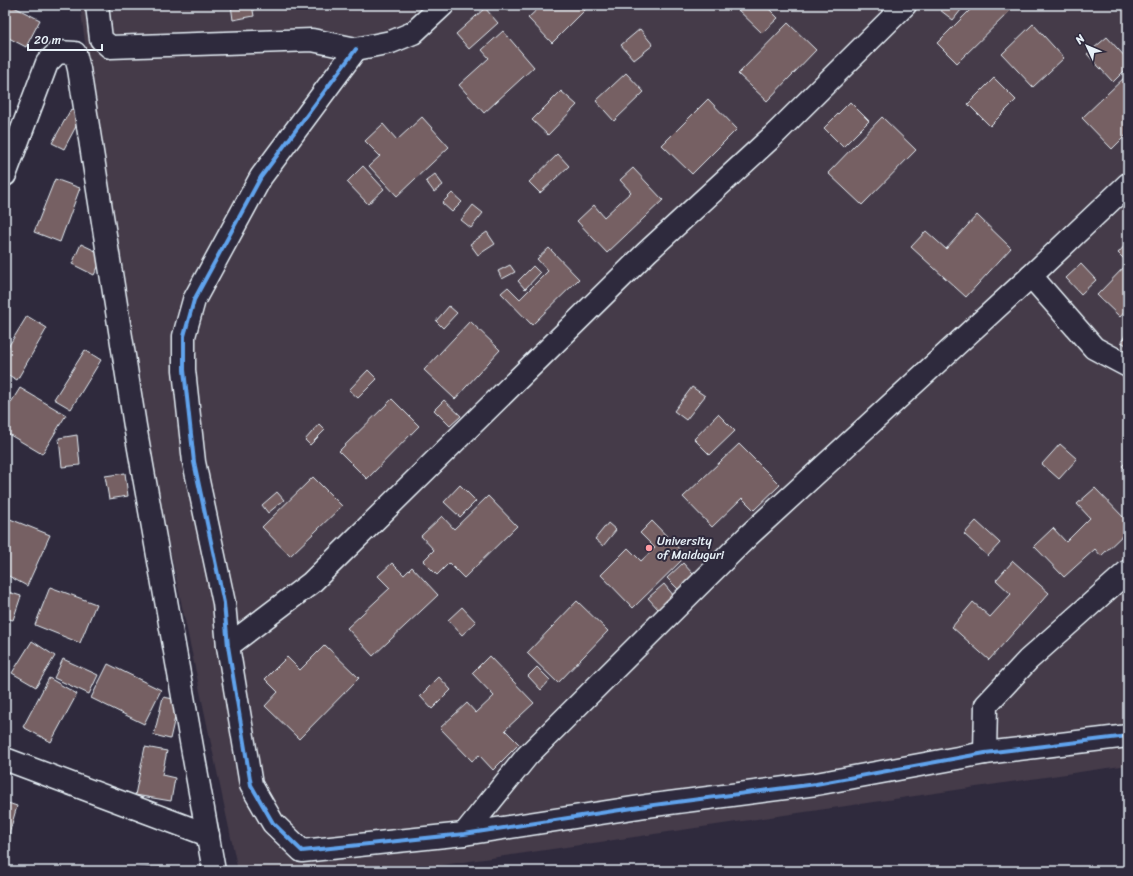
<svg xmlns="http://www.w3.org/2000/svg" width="1133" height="876" viewBox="0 0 1133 876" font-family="Sriracha,sans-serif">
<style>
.built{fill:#443a49}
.building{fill:#766164;stroke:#e8f1f8}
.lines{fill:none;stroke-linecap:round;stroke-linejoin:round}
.minor-casing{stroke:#e8f1f8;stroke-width:25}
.minor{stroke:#2f2a3d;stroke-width:22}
.cycleway-casing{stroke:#2f2a3d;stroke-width:6}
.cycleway{stroke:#60a3ed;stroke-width:4}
.poi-dot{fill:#ff9aa2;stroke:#2f2a3d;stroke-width:1.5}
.labels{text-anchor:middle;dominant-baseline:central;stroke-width:4;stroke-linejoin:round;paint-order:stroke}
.poi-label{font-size:12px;fill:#e8f1f8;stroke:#2f2a3d;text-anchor:start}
</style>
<rect width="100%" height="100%" fill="#2f2a3d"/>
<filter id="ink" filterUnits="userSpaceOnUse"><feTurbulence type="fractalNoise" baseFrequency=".025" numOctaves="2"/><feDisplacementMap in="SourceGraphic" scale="8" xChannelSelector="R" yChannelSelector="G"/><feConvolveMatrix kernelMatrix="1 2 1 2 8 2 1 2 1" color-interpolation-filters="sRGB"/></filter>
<g filter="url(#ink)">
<!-- built -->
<path class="built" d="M80 5H1128V765L401 871H238L124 332Z"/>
<!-- building -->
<g class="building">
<path d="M5 5H10L40 20 26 47 5 36Z"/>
<path d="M231 5H252L254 16 233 20Z"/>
<path d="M502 5H514L507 11Z"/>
<path d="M542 5H590L552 43 528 18Z"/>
<path d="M733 5H765L778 18 762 33Z"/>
<path d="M944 5H965L953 20 940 10Z"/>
<path d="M975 5H1016L957 63 937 43Z"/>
<path d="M485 8 498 23 469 49 456 34Z"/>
<path d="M788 23 816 50 767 101 738 74Z"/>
<path d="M1033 24 1064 58 1033 87 1002 54Z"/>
<path d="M640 29 653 45 634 60 621 45Z"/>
<path d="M503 31 534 67 484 113 459 85 489 58 482 50Z"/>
<path d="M1107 37 1128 60V67L1113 82 1087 54Z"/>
<path d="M626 73 644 92 614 121 596 101Z"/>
<path d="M1128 74V133L1112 149 1082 118Z"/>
<path d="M994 78 1016 100 990 126 968 104Z"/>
<path d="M561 91 577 105 548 135 532 120Z"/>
<path d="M708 99 737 129 692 174 662 145Z"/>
<path d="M850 102 869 121 843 147 824 128Z"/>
<path d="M71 109 82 115 64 149 52 143Z"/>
<path d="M422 117 449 147 397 196 369 166 380 156 365 141 383 124 397 140Z"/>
<path d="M882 117 916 150 862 205 828 173Z"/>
<path d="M558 154 569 166 540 193 529 182Z"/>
<path d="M363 166 384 189 368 204 347 182Z"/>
<path d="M633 168 663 200 607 253 577 221 594 205 604 217 631 192 620 180Z"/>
<path d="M435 174 443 185 434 192 426 181Z"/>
<path d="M55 179 80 188 60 242 34 232Z"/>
<path d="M452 193 462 202 452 212 442 203Z"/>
<path d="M473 205 483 213 471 228 461 220Z"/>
<path d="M977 215 1011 248 966 297 911 247 926 231 946 249Z"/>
<path d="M487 232 495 244 478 255 470 244Z"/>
<path d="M1128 242V308L1120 317 1097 295 1128 263 1118 253Z"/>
<path d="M81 244 104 255 94 275 72 264Z"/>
<path d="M549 248 579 279 532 325 501 293 508 287 520 299 548 271 537 259Z"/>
<path d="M1081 264 1096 280 1081 294 1066 278Z"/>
<path d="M510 265 515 272 502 279 498 271Z"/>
<path d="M533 266 540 273 525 289 518 281Z"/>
<path d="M449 306 457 313 443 328 436 321Z"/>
<path d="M27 316 47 328 17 380 5 373V352Z"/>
<path d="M470 321 500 350 455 399 424 370Z"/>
<path d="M1128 331V346L1121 342Z"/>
<path d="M85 350 101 360 71 409 54 399Z"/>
<path d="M368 370 377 379 358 398 349 390Z"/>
<path d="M692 387 705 396 686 420 674 411Z"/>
<path d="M20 388 66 415 42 454 5 432V412Z"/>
<path d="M392 399 419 426 367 479 339 451Z"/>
<path d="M444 400 461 416 450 426 434 410Z"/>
<path d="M718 414 735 431 710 455 694 439Z"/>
<path d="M319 424 325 430 310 445 305 440Z"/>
<path d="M77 435 80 465 62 467 59 438Z"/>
<path d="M739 444 780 485 754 510 742 498 712 527 683 497Z"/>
<path d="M1060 444 1077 459 1059 479 1042 464Z"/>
<path d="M1128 460V472L1122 466Z"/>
<path d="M125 473 128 496 109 499 105 476Z"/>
<path d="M313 477 342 506 290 556 262 527Z"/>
<path d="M460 485 476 501 460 517 444 502Z"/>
<path d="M1095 488 1128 522V530L1101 556 1095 549 1064 577 1034 546 1053 528 1066 542 1090 518 1077 504Z"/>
<path d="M277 492 284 500 268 513 262 505Z"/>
<path d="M488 496 517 526 464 578 449 563 437 575 423 561 434 550 421 536 442 516 454 529Z"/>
<path d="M5 517 50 535 27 586 5 574Z"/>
<path d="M652 521 686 556 633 608 601 575 628 548 641 561 655 548 640 533Z"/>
<path d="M976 521 1000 543 988 556 964 534Z"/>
<path d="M608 523 616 530 603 546 595 539Z"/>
<path d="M1013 561 1049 593 989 660 952 627 973 602 990 617 1011 594 996 580Z"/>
<path d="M392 563 404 575 412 567 438 595 373 656 347 628 390 588 378 576Z"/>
<path d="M683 563 693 574 678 589 667 578Z"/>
<path d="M664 584 674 596 658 609 648 598Z"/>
<path d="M50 587 96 604 80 643 35 625Z"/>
<path d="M5 591 21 596 13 620 5 618Z"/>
<path d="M577 601 608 631 558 683 527 653Z"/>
<path d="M462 607 476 622 462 635 448 620Z"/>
<path d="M32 641 55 656 36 687 12 673Z"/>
<path d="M325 645 359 678 299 739 265 706 278 692 265 679 287 657 300 670Z"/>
<path d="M489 656 534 703 505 730 519 744 493 770 479 755 472 761 440 728 467 703 476 713 494 696 472 673Z"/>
<path d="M63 659 98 675 89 694 54 678Z"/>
<path d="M108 664 161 690 144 724 91 698Z"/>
<path d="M537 667 550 680 541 690 528 676Z"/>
<path d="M439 677 451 690 432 709 420 696Z"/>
<path d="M49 678 77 694 51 742 23 727Z"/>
<path d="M163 697 179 700 170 739 154 735Z"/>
<path d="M145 747 167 751 162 775 175 778 171 801 135 795Z"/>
<path d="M5 802 17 806 9 834 5 833Z"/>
<path d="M165 867V871H124V870Z"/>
</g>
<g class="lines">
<defs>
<g id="minor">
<path d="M97 5 101 39 110 47 312 40 356 49 391 42 413 33 443 5"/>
<path d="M356 49 261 177 194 300 184 336V370L194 462 224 603 228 646 251 785 273 823 302 851 464 834 646 806 816 784 985 753 1128 736"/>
<path d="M5 175 47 63 58 52 75 53 79 69 135 426 214 871"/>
<path d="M1031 276 1094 348 1128 366"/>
<path d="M228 646 311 583 647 252 772 137 905 5"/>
<path d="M985 753 986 705 1028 660 1128 571"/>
<path d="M5 759 208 835"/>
<path d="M464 834 527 756 749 535 1031 276 1128 184"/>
</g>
</defs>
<!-- minor casing -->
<use href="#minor" class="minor-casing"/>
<!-- minor -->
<use href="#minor" class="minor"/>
<defs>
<path id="cycleway" d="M356 49 261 177 194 300 184 336V370L194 462 224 603 228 646 251 785 273 823 302 851 464 834 646 806 816 784 985 753 1128 736"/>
</defs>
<!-- cycleway casing -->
<use href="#cycleway" class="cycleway-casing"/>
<!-- cycleway -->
<use href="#cycleway" class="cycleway"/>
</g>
</g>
<!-- markers -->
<circle class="poi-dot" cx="649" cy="548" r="4"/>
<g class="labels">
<!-- poi labels -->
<g class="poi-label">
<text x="657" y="541">University<tspan x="657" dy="14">of Maiduguri</tspan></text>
</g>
</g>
<!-- margin -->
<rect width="1133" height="876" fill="none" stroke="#2f2a3d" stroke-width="20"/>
<rect x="10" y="10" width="1113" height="856" fill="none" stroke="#e8f1f8" stroke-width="1.5" filter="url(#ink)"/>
<!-- north arrow -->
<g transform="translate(1087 46) rotate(314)" stroke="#2f2a3d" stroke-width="3" paint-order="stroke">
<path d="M0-3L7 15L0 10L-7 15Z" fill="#e8f1f8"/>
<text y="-6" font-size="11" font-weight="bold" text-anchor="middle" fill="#e8f1f8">N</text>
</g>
<!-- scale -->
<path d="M28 44v6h74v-6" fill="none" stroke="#e8f1f8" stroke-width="2"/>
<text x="34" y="44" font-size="12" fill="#e8f1f8" stroke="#2f2a3d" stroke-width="3" paint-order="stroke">20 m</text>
</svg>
